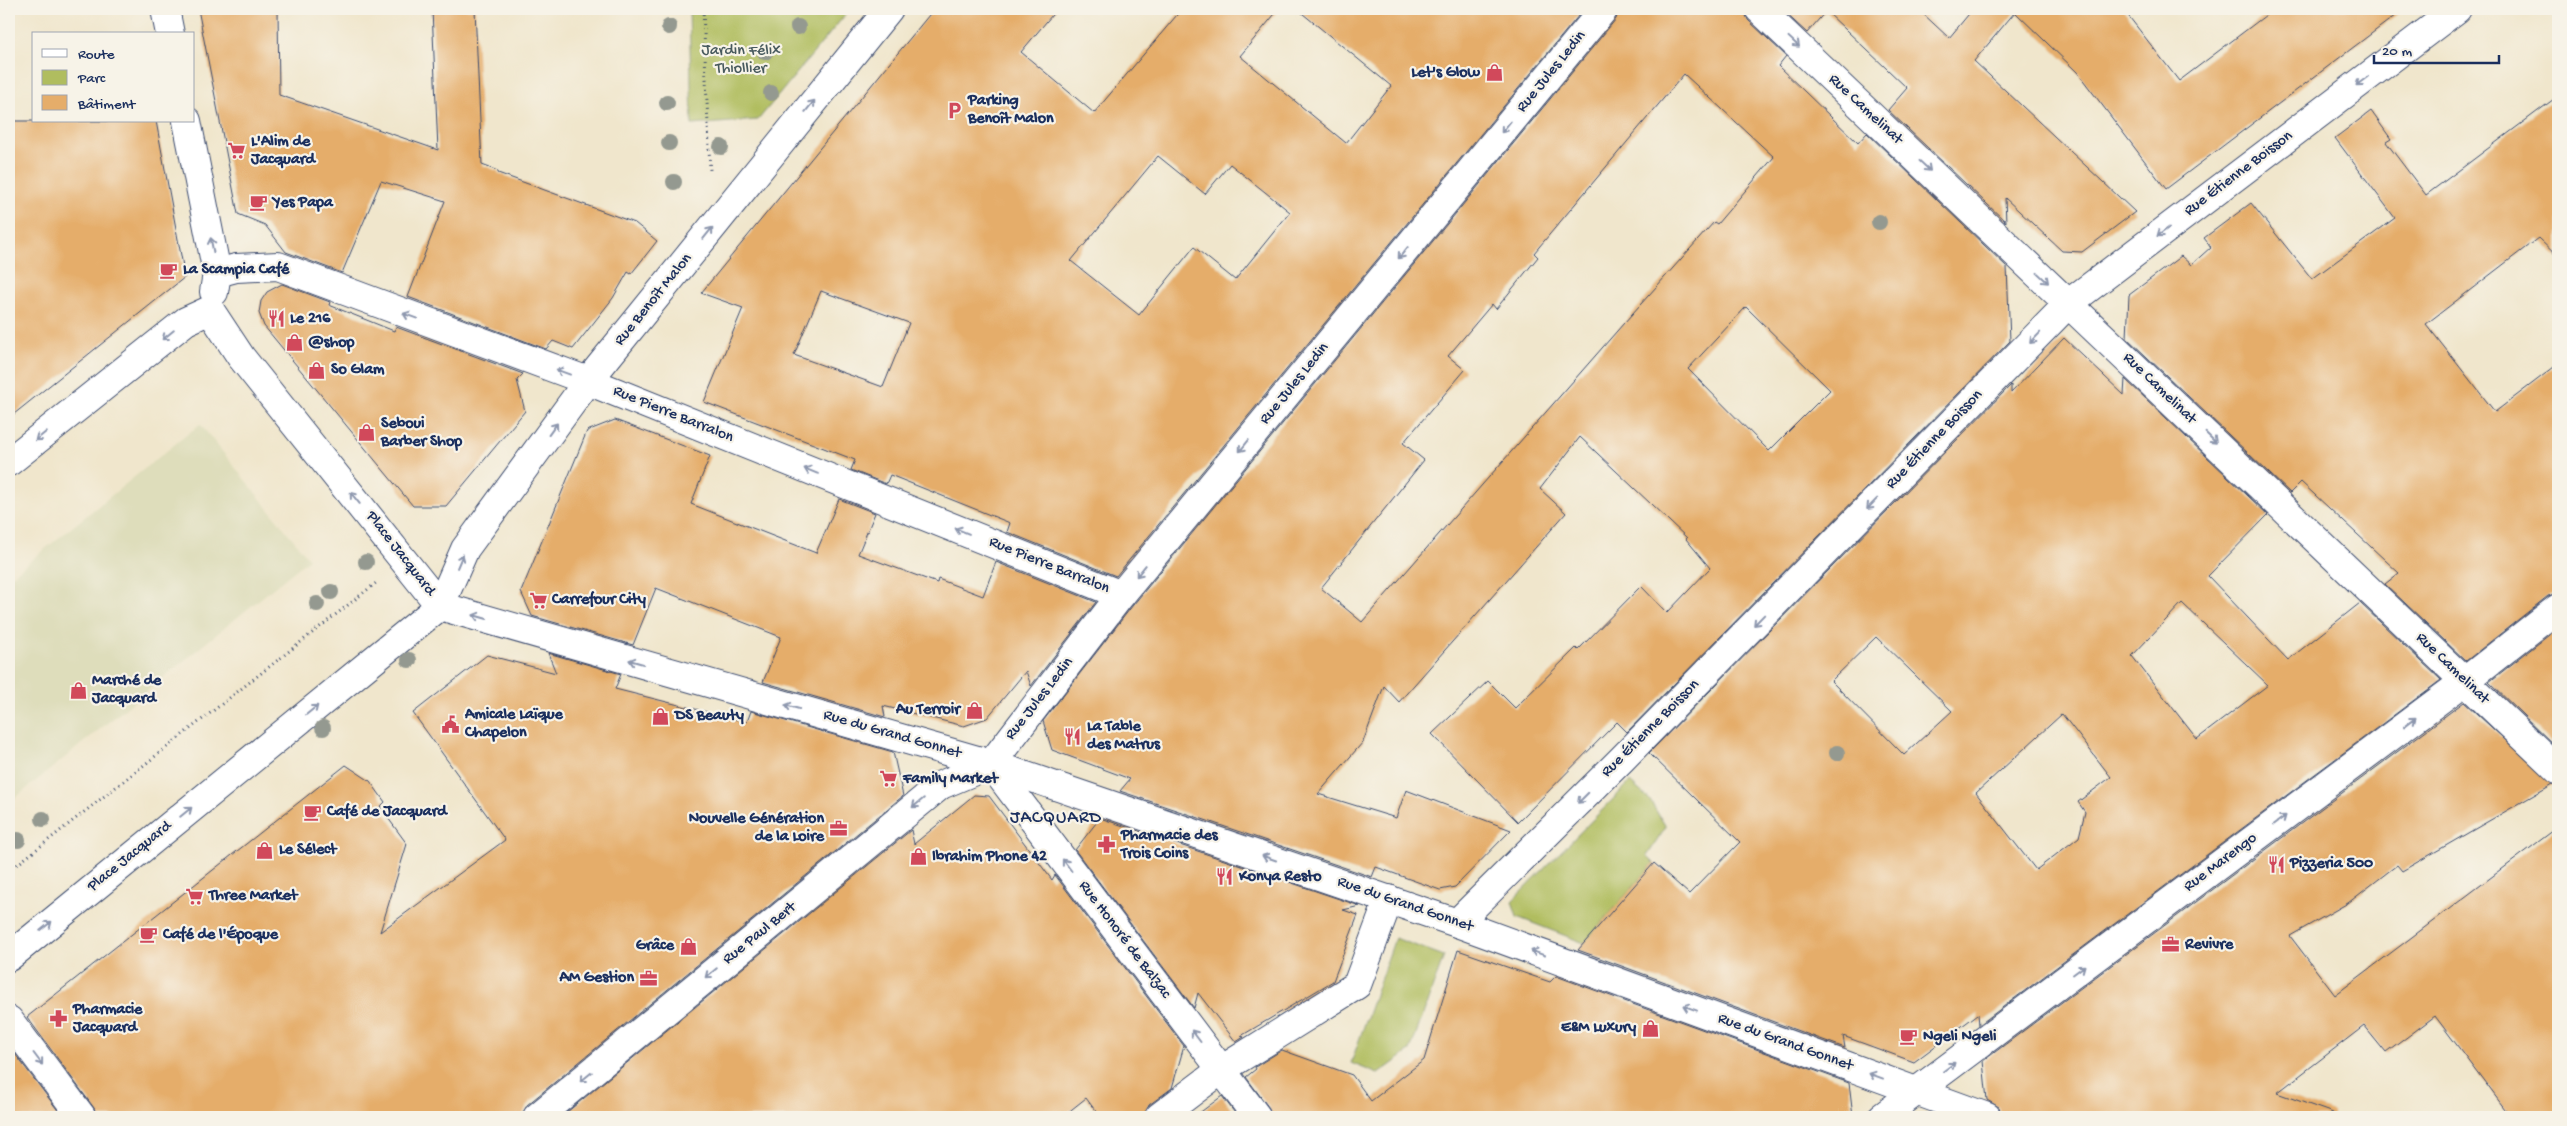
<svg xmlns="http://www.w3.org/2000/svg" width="2567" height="1126" viewBox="0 0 2567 1126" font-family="'Gochi Hand',sans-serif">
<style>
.built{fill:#deddbb}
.green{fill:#b0bd5f;stroke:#66765e}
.building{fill:#e5ad6a;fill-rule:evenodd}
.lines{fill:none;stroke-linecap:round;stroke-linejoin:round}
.pedestrian-casing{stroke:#3b4a6e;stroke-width:30}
.minor-casing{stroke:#3b4a6e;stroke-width:30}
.path{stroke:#3b4a6e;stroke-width:3;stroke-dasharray:1 4;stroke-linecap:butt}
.pedestrian{stroke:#fff;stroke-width:28}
.minor{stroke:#fff;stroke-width:28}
.tree{fill:#949990}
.oneway{stroke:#8d97ae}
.labels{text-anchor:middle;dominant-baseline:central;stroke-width:4.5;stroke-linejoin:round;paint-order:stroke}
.park-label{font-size:16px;fill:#485a5e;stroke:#f7f3e8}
.street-label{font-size:16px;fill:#1b2f5e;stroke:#f7f3e8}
.poi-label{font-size:16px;font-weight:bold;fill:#1b2f5e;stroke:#f7f3e8;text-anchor:start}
.neighbourhood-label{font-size:18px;letter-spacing:1px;fill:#1b2f5e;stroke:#f7f3e8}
</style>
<rect width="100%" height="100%" fill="#f7f3e8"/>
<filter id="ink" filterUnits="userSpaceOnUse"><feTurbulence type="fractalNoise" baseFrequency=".02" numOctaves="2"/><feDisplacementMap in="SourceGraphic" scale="10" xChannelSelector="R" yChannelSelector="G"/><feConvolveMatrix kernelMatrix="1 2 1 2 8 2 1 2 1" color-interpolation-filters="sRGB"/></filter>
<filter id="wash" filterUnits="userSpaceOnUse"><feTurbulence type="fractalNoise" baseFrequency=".0096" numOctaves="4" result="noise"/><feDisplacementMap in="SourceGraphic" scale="20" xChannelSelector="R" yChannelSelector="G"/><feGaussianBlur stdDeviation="1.12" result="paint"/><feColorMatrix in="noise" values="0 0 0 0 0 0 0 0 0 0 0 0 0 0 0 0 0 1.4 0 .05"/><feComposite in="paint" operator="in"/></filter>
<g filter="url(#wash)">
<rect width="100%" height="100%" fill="#f0e6cc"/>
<!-- built -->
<path class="built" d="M200 424 309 559 9 803V578Z"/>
<!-- green -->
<g class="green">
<path d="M689 9H850L758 120 692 125Z"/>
<path d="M1630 782 1649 799 1666 827 1647 856 1654 863 1584 943 1517 917 1512 901Z"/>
<path d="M1395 938 1444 956 1410 1051 1378 1074 1351 1063Z"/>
</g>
<g id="blocks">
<!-- building -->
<g class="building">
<path d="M198 9H278L279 95 438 150 432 9H475L482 165 498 171V173L635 223 657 241 631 274 628 272 613 298 573 349 553 341 546 349 408 297 445 201 381 181 342 273 286 252 265 225 238 214Z"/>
<path d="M934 9H1057L1021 52 1094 113 1182 9H1279L1240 56 1346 143 1391 86 1297 9H1584L1116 576 1007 532 1010 523 890 475 886 484 851 470 855 460 704 402 743 308 701 293ZM1158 156 1205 194 1230 164 1290 212 1235 280 1194 247 1139 315 1071 261ZM821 291 909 323 883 387 794 355Z"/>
<path d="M1619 9H1744L1748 20 1786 56 1778 66 1858 143 1867 133 2007 267 2010 341 1627 732 1617 722 1518 822 1432 734 1488 681 1515 708 1576 648 1578 650 1641 586 1667 613 1710 568 1686 539 1687 538 1580 437 1540 489 1566 513 1399 702 1384 686 1363 742 1318 794 1396 818 1406 790 1511 830 1455 887 1440 890 1376 867 1372 877 1120 791 1130 779 1052 750 1043 721 1133 605 1616 19ZM1684 74 1774 157 1717 224 1714 222 1624 323 1362 622 1321 588 1424 460 1403 443 1465 370 1448 356 1492 304 1496 309 1538 257 1534 253ZM1746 307 1830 390 1769 451 1688 369Z"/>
<path d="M1781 9H1918L1949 38 1973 9H2123L2179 81 2274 9H2404L2166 189 2077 72 2015 12 1974 61 2135 212 2082 252 2062 251 2005 198 2006 222 1888 110 1907 88 1826 11 1807 33Z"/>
<path d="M2558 96V257L2538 238 2426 324 2495 412 2558 364V593L2548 596 2466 661 2385 584 2399 573 2301 482 2290 493 2127 338 2129 295 2181 256 2191 265 2211 247 2204 238 2251 203 2312 279 2395 218 2335 138 2371 111 2391 139 2386 142 2426 195Z"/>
<path d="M9 121H156L185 277 9 418Z"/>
<path d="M282 284 330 302 329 305 394 331 396 327 523 374 517 380 525 411 446 506H413L264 326 259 313 261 301 267 292Z"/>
<path d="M2064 338 2124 395 2125 379 2268 515 2208 576 2288 660 2360 603 2441 680 1979 1025 1978 1014 1914 1062 1843 1036 1845 1048 1578 950 1654 863 1689 894 1740 842 1649 753 2011 385V393ZM2182 603 2268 685 2197 739 2132 656ZM1876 637 1952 711 1904 755 1831 681ZM2062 714 2111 777 2078 802 2085 812 2079 837 2036 870 1976 793Z"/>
<path d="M615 420 710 456 691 504 816 553 839 499 875 513 858 554 937 583 938 579 983 596 996 562 1096 602 1031 686 1026 671 987 718 964 726 883 706 885 717 763 682 781 637 656 588 633 645 532 616 521 592 587 431Z"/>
<path d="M2558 628V749L2489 682Z"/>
<path d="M548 653 621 674 615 689 747 722 751 711 893 752 903 796 527 1105 522 1117H97L94 1108 27 1017 346 765 370 781 385 802 380 807 407 844 380 932 505 840 413 713 487 655 556 673Z"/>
<path d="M2464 702 2553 784 2402 871 2397 865 2348 903 2290 936 2335 995 2558 827V1117H2511L2435 1016 2386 1053 2364 1026 2277 1093 2333 1113V1117H2002L1999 1107 1987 1100 1983 1061Z"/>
<path d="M974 795 989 796 1052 880 1055 875 1184 1046 1172 1088 1149 1105 1144 1117H1100L1086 1098 1062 1117H561L911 830 914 844Z"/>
<path d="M1100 818 1360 906 1343 910 1358 915 1333 981 1241 1036 1244 1037 1236 1042 1198 993 1194 1008 1075 850Z"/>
<path d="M1458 950 1550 982 1556 976 1849 1083 1853 1117H1272L1269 1108 1246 1077 1256 1069 1255 1067 1282 1050 1352 1075 1371 1101 1424 1060Z"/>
<path d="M9 1046 63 1117H9Z"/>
<path d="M1222 1096 1238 1117H1194Z"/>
</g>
</g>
</g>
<g filter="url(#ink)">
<use href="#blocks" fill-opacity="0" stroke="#3b4a6e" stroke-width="1"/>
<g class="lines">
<defs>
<g id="pedestrian">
<path d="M991 764 1121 595"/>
<path d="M1221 1070 1357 985 1389 899"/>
</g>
<g id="minor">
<path d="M165 9 170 34"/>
<path d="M889 9 588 381 465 549 440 606 991 764 1457 923 1987 1117"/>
<path d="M1759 9 2558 770"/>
<path d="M187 121 217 273 214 292"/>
<path d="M217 273 236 268 278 266 588 381 1121 595 1604 9"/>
<path d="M9 462 186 321 210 310"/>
<path d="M991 764 1257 1117"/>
<path d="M1457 923 1622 759 2069 303 2457 9"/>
<path d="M9 957 440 606 241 357 210 310"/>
<path d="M9 1020 82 1117"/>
<path d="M537 1117 941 785 991 764"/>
<path d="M1159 1117 1221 1070"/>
<path d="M1882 1117 2465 681 2558 608"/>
</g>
</defs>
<!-- pedestrian casing -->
<use href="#pedestrian" class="pedestrian-casing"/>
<!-- minor casing -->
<use href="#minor" class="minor-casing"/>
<!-- path -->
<g class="path">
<path d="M703 9 710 170"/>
<path d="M9 871 376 583"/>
</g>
<!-- pedestrian -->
<use href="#pedestrian" class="pedestrian"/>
<!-- minor -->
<use href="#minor" class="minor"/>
</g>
<!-- trees -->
<g class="tree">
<circle cx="669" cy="27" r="8"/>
<circle cx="798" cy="27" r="8"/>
<circle cx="765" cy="52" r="8"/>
<circle cx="771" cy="93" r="8"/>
<circle cx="667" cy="103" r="8"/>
<circle cx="669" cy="143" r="8"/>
<circle cx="721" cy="147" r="8"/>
<circle cx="674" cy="182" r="8"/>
<circle cx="1879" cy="222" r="8"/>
<circle cx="366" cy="562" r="8"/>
<circle cx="331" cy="592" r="8"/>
<circle cx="317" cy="604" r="8"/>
<circle cx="409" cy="660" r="8"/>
<circle cx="323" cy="728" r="8"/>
<circle cx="1837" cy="753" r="8"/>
<circle cx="43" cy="819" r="8"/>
<circle cx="18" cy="840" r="8"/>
</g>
<!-- one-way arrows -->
<defs><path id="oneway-shaft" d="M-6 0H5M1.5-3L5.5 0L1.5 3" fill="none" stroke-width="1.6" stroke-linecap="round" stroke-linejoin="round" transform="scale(1.25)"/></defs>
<g class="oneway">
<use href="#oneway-shaft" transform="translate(1794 42) rotate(43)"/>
<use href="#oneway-shaft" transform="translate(2362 81) rotate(143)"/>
<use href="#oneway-shaft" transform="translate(810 106) rotate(-51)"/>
<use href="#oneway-shaft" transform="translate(1506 127) rotate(129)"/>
<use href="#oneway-shaft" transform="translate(1925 166) rotate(43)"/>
<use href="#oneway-shaft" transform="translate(2163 232) rotate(143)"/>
<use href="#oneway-shaft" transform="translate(708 233) rotate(-51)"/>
<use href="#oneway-shaft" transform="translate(212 245) rotate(-101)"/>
<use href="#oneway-shaft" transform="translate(1403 253) rotate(129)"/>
<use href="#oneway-shaft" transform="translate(2043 278) rotate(43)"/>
<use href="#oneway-shaft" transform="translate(410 316) rotate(-160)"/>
<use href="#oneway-shaft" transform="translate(168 335) rotate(141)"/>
<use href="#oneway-shaft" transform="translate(2035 338) rotate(134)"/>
<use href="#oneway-shaft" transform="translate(563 372) rotate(-160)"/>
<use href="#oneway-shaft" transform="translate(553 429) rotate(-54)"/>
<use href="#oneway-shaft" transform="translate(41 436) rotate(141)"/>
<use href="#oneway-shaft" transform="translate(2211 438) rotate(44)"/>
<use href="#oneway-shaft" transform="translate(1244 446) rotate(129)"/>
<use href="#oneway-shaft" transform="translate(811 471) rotate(-158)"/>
<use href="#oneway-shaft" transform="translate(355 498) rotate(-129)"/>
<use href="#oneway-shaft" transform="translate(1872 504) rotate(134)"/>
<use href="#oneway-shaft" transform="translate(962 531) rotate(-158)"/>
<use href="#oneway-shaft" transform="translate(460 561) rotate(-67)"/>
<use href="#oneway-shaft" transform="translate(1141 571) rotate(129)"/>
<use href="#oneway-shaft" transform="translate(480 617) rotate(-164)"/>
<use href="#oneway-shaft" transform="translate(1759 620) rotate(134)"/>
<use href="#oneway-shaft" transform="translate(636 662) rotate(-164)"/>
<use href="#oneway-shaft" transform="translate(792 707) rotate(-164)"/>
<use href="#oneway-shaft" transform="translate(312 710) rotate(-39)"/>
<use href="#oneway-shaft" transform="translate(2410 722) rotate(-37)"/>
<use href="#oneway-shaft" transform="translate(1583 798) rotate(135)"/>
<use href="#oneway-shaft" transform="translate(918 803) rotate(141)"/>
<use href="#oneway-shaft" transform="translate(186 812) rotate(-39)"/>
<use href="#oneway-shaft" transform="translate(2280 820) rotate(-37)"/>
<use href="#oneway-shaft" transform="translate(1269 858) rotate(-161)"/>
<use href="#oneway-shaft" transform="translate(1067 865) rotate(-127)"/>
<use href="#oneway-shaft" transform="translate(46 926) rotate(-39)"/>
<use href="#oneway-shaft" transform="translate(1538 953) rotate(-160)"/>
<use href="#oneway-shaft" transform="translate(2079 970) rotate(-37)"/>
<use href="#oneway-shaft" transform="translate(711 973) rotate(141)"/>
<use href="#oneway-shaft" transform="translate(1690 1008) rotate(-160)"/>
<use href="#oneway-shaft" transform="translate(1196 1036) rotate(-127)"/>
<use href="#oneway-shaft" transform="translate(38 1059) rotate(53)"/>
<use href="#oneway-shaft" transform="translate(1949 1067) rotate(-37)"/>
<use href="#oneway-shaft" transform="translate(1876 1076) rotate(-160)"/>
<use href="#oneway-shaft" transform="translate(586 1077) rotate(141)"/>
</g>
</g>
<!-- icons -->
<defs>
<symbol id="shop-bare" viewBox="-9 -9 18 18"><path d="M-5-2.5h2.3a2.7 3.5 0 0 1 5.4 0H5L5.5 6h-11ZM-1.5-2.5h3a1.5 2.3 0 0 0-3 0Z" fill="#d1495b" stroke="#f7f3e8" stroke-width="2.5" paint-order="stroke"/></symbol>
<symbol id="parking-bare" viewBox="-9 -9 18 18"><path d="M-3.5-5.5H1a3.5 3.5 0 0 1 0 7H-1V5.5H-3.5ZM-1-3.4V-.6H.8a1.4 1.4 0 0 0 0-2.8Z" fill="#d1495b" stroke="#f7f3e8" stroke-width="2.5" paint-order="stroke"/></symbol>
<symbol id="supermarket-bare" viewBox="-9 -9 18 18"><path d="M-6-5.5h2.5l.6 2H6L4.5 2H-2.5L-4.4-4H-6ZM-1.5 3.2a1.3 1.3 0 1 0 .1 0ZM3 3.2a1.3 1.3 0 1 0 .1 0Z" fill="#d1495b" stroke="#f7f3e8" stroke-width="2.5" paint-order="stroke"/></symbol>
<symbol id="cafe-bare" viewBox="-9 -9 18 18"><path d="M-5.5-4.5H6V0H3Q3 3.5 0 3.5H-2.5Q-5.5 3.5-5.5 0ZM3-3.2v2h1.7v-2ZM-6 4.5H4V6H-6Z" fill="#d1495b" stroke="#f7f3e8" stroke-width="2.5" paint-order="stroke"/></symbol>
<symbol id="restaurant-bare" viewBox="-9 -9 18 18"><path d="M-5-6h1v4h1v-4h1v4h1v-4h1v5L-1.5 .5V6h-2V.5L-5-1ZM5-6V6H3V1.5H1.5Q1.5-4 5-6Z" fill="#d1495b" stroke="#f7f3e8" stroke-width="2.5" paint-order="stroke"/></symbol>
<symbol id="civic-bare" viewBox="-9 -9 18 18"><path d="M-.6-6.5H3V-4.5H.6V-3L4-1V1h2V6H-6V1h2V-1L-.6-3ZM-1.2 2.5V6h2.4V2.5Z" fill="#d1495b" stroke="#f7f3e8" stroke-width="2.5" paint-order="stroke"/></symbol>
<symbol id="office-bare" viewBox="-9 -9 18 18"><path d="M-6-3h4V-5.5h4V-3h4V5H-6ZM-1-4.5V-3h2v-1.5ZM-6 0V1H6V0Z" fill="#d1495b" stroke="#f7f3e8" stroke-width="2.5" paint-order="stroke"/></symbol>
<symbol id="pharmacy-bare" viewBox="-9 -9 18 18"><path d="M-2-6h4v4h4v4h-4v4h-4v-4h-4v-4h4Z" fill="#d1495b" stroke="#f7f3e8" stroke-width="2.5" paint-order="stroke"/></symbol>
</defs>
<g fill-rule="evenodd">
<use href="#shop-bare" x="1482" y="60" width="25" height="25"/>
<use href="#parking-bare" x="942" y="98" width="25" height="25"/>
<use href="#supermarket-bare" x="224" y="138" width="25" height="25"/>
<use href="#cafe-bare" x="246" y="190" width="25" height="25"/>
<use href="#cafe-bare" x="156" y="258" width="25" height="25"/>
<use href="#restaurant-bare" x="264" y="306" width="25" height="25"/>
<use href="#shop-bare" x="282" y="330" width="25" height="25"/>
<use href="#shop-bare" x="304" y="358" width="25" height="25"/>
<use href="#shop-bare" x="354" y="420" width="25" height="25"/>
<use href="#supermarket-bare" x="526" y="588" width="25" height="25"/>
<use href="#shop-bare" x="66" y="678" width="25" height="25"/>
<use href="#shop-bare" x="962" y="698" width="25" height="25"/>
<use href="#shop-bare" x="648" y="704" width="25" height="25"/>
<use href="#civic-bare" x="438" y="712" width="25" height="25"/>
<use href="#restaurant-bare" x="1060" y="724" width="25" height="25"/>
<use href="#supermarket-bare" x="876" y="766" width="25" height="25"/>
<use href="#cafe-bare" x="300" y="800" width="25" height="25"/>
<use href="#office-bare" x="826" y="816" width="25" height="25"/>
<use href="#pharmacy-bare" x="1094" y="832" width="25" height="25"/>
<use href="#shop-bare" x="252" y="838" width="25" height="25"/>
<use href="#shop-bare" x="906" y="844" width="25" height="25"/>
<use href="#restaurant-bare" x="2264" y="852" width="25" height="25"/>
<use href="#restaurant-bare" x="1212" y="864" width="25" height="25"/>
<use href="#supermarket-bare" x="182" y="884" width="25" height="25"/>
<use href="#cafe-bare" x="136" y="922" width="25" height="25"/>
<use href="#office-bare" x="2158" y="932" width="25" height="25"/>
<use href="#shop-bare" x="676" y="934" width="25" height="25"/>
<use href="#office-bare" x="636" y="966" width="25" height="25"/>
<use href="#pharmacy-bare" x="46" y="1006" width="25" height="25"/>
<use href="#shop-bare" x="1638" y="1016" width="25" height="25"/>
<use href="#cafe-bare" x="1896" y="1024" width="25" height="25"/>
</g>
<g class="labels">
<!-- park labels -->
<g class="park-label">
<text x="741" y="51">Jardin Félix<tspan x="741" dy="18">Thiollier</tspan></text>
</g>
<!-- street labels -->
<g class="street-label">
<text transform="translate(1552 72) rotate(-51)">Rue Jules Ledin</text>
<text transform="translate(1865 110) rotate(43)">Rue Camelinat</text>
<text transform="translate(2239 174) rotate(-37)">Rue Étienne Boisson</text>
<text transform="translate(654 300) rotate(-51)">Rue Benoît Malon</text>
<text transform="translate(1295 384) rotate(-51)">Rue Jules Ledin</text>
<text transform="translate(2159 389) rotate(44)">Rue Camelinat</text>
<text transform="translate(673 415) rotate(22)">Rue Pierre Barralon</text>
<text transform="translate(1935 440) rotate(-46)">Rue Étienne Boisson</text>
<text transform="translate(400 554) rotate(52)">Place Jacquard</text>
<text transform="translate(1049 566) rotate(22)">Rue Pierre Barralon</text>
<text transform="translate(2452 669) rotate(44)">Rue Camelinat</text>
<text transform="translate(1040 699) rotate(-52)">Rue Jules Ledin</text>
<text transform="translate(1651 729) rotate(-45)">Rue Étienne Boisson</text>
<text transform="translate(892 735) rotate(16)">Rue du Grand Gonnet</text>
<text transform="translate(130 857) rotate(-39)">Place Jacquard</text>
<text transform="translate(2221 863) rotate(-37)">Rue Marengo</text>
<text transform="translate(1405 905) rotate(19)">Rue du Grand Gonnet</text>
<text transform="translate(760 934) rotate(-39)">Rue Paul Bert</text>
<text transform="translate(1124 940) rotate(53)">Rue Honoré de Balzac</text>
<text transform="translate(1785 1043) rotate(20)">Rue du Grand Gonnet</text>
</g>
<!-- poi labels -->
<g class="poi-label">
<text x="1480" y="73" text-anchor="end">Let's Glow</text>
<text x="968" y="101">Parking<tspan x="968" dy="18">Benoît Malon</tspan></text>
<text x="251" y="142">L'Alim de<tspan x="251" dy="18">Jacquard</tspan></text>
<text x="273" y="203">Yes Papa</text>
<text x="183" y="270">La Scampia Café</text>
<text x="290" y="319">Le 216</text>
<text x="308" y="343">@shop</text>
<text x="331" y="370">So Glam</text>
<text x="381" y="424">Seboui<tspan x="381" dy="18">Barber Shop</tspan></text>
<text x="552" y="600">Carrefour City</text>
<text x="92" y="681">Marché de<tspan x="92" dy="18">Jacquard</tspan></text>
<text x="960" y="710" text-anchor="end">Au Terroir</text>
<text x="465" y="715">Amicale Laïque<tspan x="465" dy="18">Chapelon</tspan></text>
<text x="675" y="716">DS Beauty</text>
<text x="1087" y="727">La Table<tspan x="1087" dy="18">des Matrus</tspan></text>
<text x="903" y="779">Family Market</text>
<text x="327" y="812">Café de Jacquard</text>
<text x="824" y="819" text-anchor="end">Nouvelle Génération<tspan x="824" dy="18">de la Loire</tspan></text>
<text x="1121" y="836">Pharmacie des<tspan x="1121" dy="18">Trois Coins</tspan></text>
<text x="279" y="850">Le Sélect</text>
<text x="932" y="857">Ibrahim Phone 42</text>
<text x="2290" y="864">Pizzeria 500</text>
<text x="1239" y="877">Konya Resto</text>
<text x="209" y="896">Three Market</text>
<text x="163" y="935">Café de l'Époque</text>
<text x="2185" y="945">Revivre</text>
<text x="674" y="946" text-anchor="end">Grâce</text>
<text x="634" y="978" text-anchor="end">AM Gestion</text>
<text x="73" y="1010">Pharmacie<tspan x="73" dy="18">Jacquard</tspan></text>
<text x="1636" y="1028" text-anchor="end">E&amp;M Luxury</text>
<text x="1923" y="1037">Ngeli Ngeli</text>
</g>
<!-- neighbourhood labels -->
<g class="neighbourhood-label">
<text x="1056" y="818">JACQUARD</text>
</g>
</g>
<!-- margin -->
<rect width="2567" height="1126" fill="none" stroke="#f7f3e8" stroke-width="30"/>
<!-- legend -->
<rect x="32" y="32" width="162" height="90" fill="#f7f3e8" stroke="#9fa5b1"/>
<rect x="42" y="49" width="25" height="8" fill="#ffffff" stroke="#9fa5b1"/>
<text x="78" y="58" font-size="15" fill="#1b2f5e">Route</text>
<rect x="42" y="70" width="25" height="15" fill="#b0bd5f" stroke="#9fa5b1"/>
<text x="78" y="82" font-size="15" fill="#1b2f5e">Parc</text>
<rect x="42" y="95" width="25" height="15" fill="#e5ad6a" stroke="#9fa5b1"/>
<text x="78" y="108" font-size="15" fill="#1b2f5e">Bâtiment</text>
<!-- scale -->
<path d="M2374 55v8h125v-8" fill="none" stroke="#1b2f5e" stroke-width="2.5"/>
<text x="2382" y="55" font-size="15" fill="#1b2f5e" stroke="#f7f3e8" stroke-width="4" paint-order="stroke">20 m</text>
</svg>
